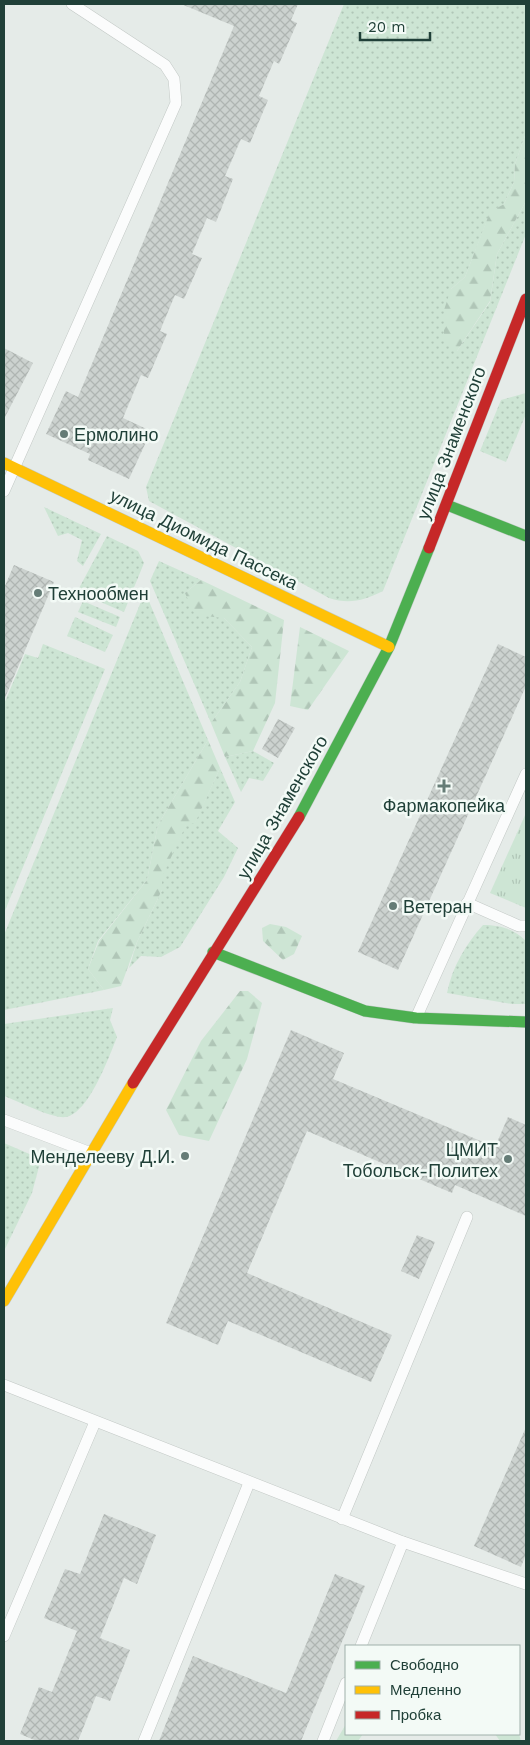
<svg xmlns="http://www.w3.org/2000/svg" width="530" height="1745" viewBox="0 0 530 1745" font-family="'Work Sans',sans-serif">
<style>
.grass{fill:url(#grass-dots)}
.forest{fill:url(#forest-firs)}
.park{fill:url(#park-tufts)}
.pitch{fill:#cde5d4}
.building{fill:url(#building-cross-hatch)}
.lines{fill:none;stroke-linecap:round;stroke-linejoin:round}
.lane-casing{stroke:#c2c8c5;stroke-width:12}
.fast-casing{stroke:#c0c9c5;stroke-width:12}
.slow-casing{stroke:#c0c9c5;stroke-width:12}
.jam-casing{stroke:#c0c9c5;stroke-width:12}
.lane{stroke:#fbfcfc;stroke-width:11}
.fast{stroke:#4caf50;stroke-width:11}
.slow{stroke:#ffc107;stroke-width:11}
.jam{stroke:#c62828;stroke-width:11}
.poi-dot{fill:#657c76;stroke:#f3faf6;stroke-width:2}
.labels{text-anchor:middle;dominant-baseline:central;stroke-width:5;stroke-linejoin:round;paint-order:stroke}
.poi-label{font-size:18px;fill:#204038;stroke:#f3faf6;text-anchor:start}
.street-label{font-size:18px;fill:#204038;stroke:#f3faf6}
</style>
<defs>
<pattern id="grass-dots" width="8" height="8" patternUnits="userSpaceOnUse" patternTransform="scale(1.25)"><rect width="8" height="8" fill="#cde5d4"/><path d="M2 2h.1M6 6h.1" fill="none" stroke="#b0c6b7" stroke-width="1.8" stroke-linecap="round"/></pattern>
<pattern id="forest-firs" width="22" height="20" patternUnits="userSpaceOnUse" patternTransform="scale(1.25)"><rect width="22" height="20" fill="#cde5d4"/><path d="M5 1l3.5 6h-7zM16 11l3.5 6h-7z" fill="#b0c6b7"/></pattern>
<pattern id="park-tufts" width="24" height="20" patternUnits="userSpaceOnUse" patternTransform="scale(1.25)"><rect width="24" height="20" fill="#cde5d4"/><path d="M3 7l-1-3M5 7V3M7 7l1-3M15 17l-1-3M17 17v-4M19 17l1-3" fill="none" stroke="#b0c6b7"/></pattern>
<pattern id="building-cross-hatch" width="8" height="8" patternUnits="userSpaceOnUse" patternTransform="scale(1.25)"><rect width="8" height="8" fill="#ccd2cf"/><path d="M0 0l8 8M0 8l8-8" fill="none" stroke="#afb5b2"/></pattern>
</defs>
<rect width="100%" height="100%" fill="#e5ebe8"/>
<!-- grass -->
<g class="grass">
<path d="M344 4H526V133L515 164 514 182 504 204 490 213 465 277 451 289 457 351 490 302 497 254 526 201V234L383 591C364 600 350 605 329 598L149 501 146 487Z"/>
<path d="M526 393V414L506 462 480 451 501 400Z"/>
<path d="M44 507 101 534 83 566 77 561 82 540 68 533 58 536Z"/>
<path d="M107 536 138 551 144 563 124 612 77 592Z"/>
<path d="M159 561 201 580 185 593 224 618 252 647 240 682 211 723 150 581Z"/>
<path d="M145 592 208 740 158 825 147 880 98 941 88 969 104 990 4 1010V935Z"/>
<path d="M83 601 120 617 116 627 78 612Z"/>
<path d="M75 617 113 635 105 652 67 636Z"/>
<path d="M43 644 105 669 4 913V704L25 654 38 658Z"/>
<path d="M253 751 274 763 263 781 249 778 241 792 225 757Z"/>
<path d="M220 768 235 802 218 831 238 848 224 877 180 947 161 957 141 956 129 968 137 942 162 890 161 877 186 824 195 822Z"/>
<path d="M483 925C501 925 513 929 526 941V1004H512L447 993C452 967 466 944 483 925Z"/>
<path d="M113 1008 110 1020 117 1037C109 1057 89 1113 66 1117 52 1119 18 1101 4 1096V1024Z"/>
<path d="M4 1143 41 1159 32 1193 4 1251Z"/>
</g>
<!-- forest -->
<g class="forest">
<path d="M526 133V201L497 254 490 301 457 351 444 340V310L451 289 465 277 490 212 504 204 514 182 515 164Z"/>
<path d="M201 580 284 620 275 703 253 751 225 757 211 723 240 682 252 647 224 618 195 615 185 593Z"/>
<path d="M300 627 349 651 308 710 290 706Z"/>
<path d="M208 740 220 768 195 823 186 825 162 877V890L137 942 121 986 104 990 88 969 99 941 147 880 158 825Z"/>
<path d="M270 924 286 927 302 936 294 954 283 960 263 941 262 928Z"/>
<path d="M240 991H248L262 1003 247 1059 209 1141 179 1135 166 1110 201 1041Z"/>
</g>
<!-- park -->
<path class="park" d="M526 813V908L490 893Z"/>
<!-- pitch -->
<g class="pitch">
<path d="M346 1724V1734H363L358 1741H336Z"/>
<path d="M495 1734H519L521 1741H500Z"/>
</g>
<!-- building -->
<g class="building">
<path d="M181 4H298L291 20 297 23 279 64 274 61 259 96 268 100 250 143 241 139 225 176 233 179 216 222 207 218 192 254 202 258 184 299 175 295 160 331 167 334 148 378 141 375 123 418 151 431 129 479 88 460 90 454 46 434 66 391 78 397 234 26Z"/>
<path d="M4 348 33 363 4 419Z"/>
<path d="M14 565 54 582 4 700V588Z"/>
<path d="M498 644 526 657V686L398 970 358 952Z"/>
<path d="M278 719 295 728 278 758 262 749Z"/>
<path d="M291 1030 344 1053 333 1079 495 1147 508 1117 526 1125V1216L455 1185 452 1193 307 1131 247 1273 392 1335 371 1382 228 1321 218 1345 166 1323Z"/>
<path d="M417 1235 435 1242 419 1279 401 1271Z"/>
<path d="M526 1427V1554L521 1567 474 1546Z"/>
<path d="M104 1514 156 1535 137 1584 124 1578 100 1638 130 1650 110 1701 96 1696 78 1741H37L20 1734 39 1687 52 1692 77 1631 44 1618 65 1569 80 1574Z"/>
<path d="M335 1574 365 1586 301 1741H159L193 1656 286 1693Z"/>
</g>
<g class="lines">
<defs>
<g id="lane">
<path d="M4 491 176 103 174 79 165 65 72 4"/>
<path d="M467 903 519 926H526"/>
<path d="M416 1018 526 774"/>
<path d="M4 1120 91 1153"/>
<path d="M4 1385 403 1542 526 1584"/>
<path d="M342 1519 467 1217"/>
<path d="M4 1636 95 1422"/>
<path d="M361 1646 403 1542"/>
<path d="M144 1741 249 1483"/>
<path d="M323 1741 346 1683"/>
</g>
<g id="fast">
<path d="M447 505 526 536"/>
<path d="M299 817 389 647 429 548"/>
<path d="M213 952 365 1011 416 1018 526 1022"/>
</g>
<g id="slow">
<path d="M4 463 389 647"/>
<path d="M4 1301 133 1083"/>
</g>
<g id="jam">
<path d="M429 548 526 299"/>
<path d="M133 1083 299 817"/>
</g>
</defs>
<!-- lane casing -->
<use href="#lane" class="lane-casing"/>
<!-- fast casing -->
<use href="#fast" class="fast-casing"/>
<!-- slow casing -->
<use href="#slow" class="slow-casing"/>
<!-- jam casing -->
<use href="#jam" class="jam-casing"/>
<!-- lane -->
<use href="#lane" class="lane"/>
<!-- fast -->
<use href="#fast" class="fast"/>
<!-- slow -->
<use href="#slow" class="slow"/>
<!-- jam -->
<use href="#jam" class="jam"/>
</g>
<!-- markers -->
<g class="poi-dot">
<circle cx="64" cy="434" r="5"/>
<circle cx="38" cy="593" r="5"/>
<path d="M441.5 778.5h5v5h5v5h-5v5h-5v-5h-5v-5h5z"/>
<circle cx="393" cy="906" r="5"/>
<circle cx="185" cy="1156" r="5"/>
<circle cx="508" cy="1159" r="5"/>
</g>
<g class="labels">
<!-- poi labels -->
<g class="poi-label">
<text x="74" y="434">Ермолино</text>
<text x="48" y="593">Технообмен</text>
<text x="444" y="805" text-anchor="middle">Фармакопейка</text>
<text x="403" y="906">Ветеран</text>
<text x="498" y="1149" text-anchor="end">ЦМИТ<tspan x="498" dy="21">Тобольск-Политех</tspan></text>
<text x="175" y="1156" text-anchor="end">Менделееву Д.И.</text>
</g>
<!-- street labels -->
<g class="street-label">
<text transform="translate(451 443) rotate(-69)">улица Знаменского</text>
<text transform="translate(204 539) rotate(26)">улица Диомида Пассека</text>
<text transform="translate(282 807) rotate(-60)">улица Знаменского</text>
</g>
</g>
<!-- border -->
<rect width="530" height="1745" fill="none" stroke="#204038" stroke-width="10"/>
<!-- legend -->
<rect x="345" y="1645" width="175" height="90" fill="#f3faf6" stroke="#9fb0aa"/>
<rect x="355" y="1661" width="25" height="8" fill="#4caf50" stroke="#9fb0aa"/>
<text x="390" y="1670" font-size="15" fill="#204038">Свободно</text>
<rect x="355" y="1686" width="25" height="8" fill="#ffc107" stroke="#9fb0aa"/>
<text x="390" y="1695" font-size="15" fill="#204038">Медленно</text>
<rect x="355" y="1711" width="25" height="8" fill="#c62828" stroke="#9fb0aa"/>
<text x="390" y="1720" font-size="15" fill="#204038">Пробка</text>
<!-- scale -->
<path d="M360 32v8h70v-8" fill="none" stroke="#204038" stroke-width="2.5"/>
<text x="368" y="32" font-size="15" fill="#204038" stroke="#f3faf6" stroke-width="4" paint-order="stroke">20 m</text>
</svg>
